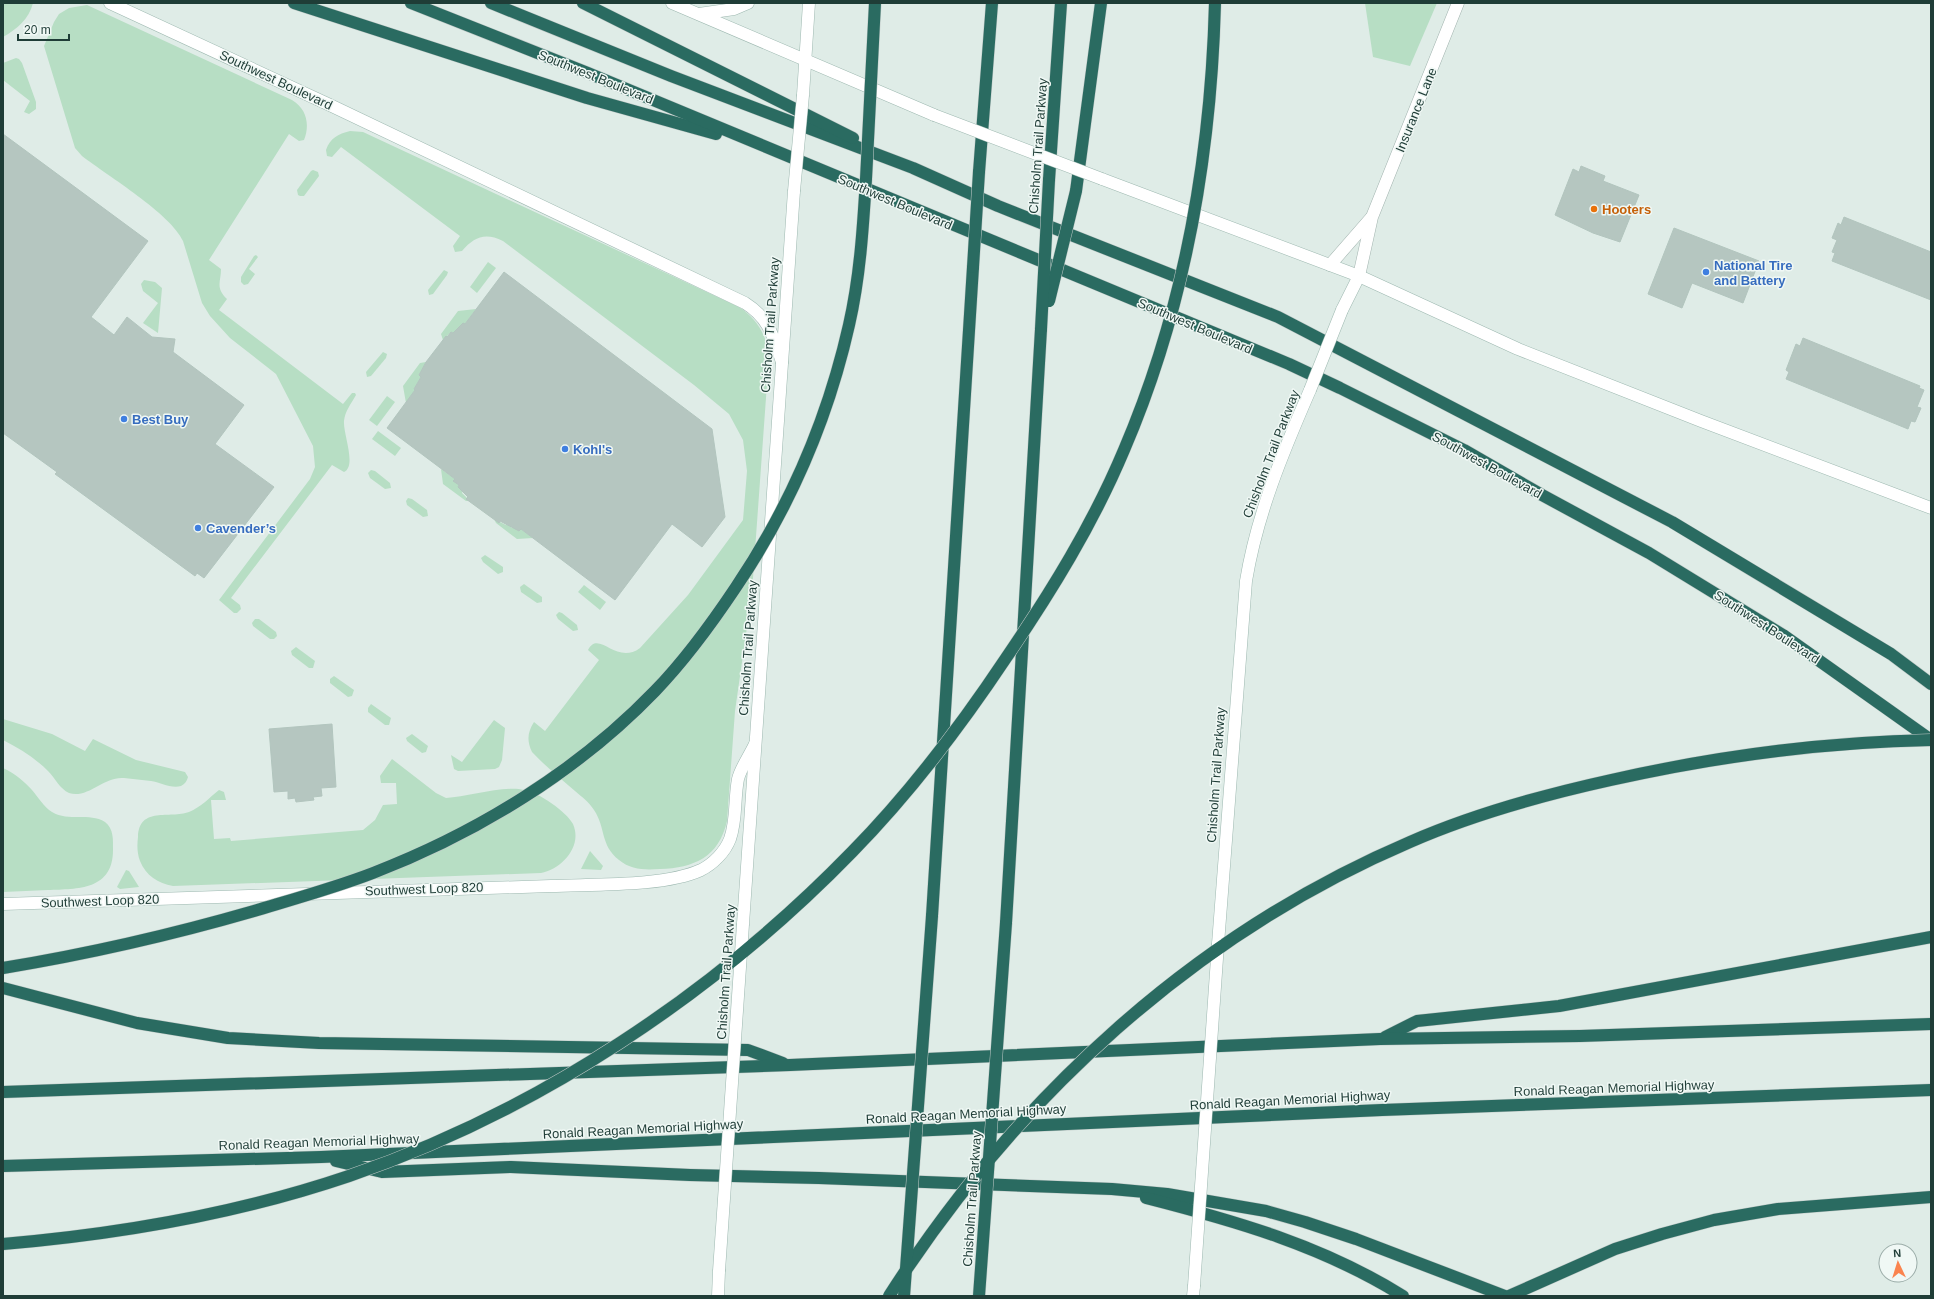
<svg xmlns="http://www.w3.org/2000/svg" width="1934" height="1299" viewBox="0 0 1934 1299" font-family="Arial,sans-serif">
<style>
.green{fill:#b7dec4}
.building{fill:#b5c6c0;stroke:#b2c5be}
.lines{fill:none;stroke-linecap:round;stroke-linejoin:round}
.street-casing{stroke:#a2b4af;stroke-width:13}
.secondary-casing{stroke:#9db8b0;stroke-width:13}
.highway-casing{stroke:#c0c9c7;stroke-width:13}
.street{stroke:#fff;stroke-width:12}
.secondary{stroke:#fff;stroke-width:12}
.highway{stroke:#2a6b61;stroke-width:12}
.secondary-bridge-casing{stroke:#9db8b0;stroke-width:13;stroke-linecap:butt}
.highway-bridge-casing{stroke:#c0c9c7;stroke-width:13;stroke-linecap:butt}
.secondary-bridge{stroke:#fff;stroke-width:12}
.highway-bridge{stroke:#2a6b61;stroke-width:12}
.food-dot{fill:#e8710a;stroke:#f0f8f5;stroke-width:1.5}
.shop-dot{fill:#3f7fe0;stroke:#f0f8f5;stroke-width:1.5}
.labels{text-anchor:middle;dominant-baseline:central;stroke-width:3;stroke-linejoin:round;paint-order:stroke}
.street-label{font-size:13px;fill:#1f3d37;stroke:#f0f8f5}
.food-label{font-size:13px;font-weight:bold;fill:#c56008;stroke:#f0f8f5;text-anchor:start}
.shop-label{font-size:13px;font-weight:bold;fill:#366cbe;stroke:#f0f8f5;text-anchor:start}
</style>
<rect width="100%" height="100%" fill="#dfece7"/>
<!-- green -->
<g class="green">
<path d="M3 3H33C29 19 17 29 3 37Z"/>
<path d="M1365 3H1437L1410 66 1373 57Z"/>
<path d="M87 5 292 100C307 109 310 125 304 140L299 141 289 134 209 260 221 269C221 282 215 287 227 299L219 310 343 404 352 393H355L356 395C351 404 345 411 344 421 343 434 357 466 344 472L332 465 231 598 240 605 241 609 237 613H234L219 600 310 479 315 467 313 446 276 374 230 338 210 316 202 303 183 241C171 214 108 176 82 156L75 148 44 46 54 22 59 14 69 8Z"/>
<path d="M16 58 19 59 22 63 36 102V109L29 114 24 112 30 101 3 80V63Z"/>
<path d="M350 131 363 132 739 307C756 318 767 335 769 356L752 592 735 711 727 821C719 857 694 868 660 869 645 870 631 870 619 860 600 845 606 828 594 810 589 802 582 797 575 791 560 778 545 766 532 752 527 741 527 733 534 722L545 731 599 660 588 650C599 629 616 666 640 648L688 595 743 520 747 471 743 440 729 414 694 385 503 241C485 232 474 237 462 251L455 252 453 246 460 236 341 147 332 157 327 156 326 150C330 138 338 134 350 131Z"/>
<path d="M313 170 318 172 319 176 304 196H300L298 195 297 190 311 171Z"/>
<path d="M256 255 258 257 249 269 255 274 248 284 244 285 241 282V277L254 256Z"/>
<path d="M488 262 496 268 477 293 470 287Z"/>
<path d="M444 270 448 272 447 275 433 294 429 295 428 290Z"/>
<path d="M144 280 155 282 162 288 158 333 143 323 158 303 143 291 141 284Z"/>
<path d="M476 309 465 324 459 329 458 328 453 333 451 332 443 340 441 334 458 311Z"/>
<path d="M383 352 387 354 386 358 371 376 367 377 366 372Z"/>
<path d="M426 362 419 375 421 377 414 389 415 390 406 403 403 386 420 363Z"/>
<path d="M387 396 395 402 377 426 369 420Z"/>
<path d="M378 431 401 448 395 456 372 439Z"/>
<path d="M441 469 455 479 454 481 459 485 458 487 463 491 462 493 470 501H466L443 484Z"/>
<path d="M371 470 375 471 390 483 391 488 385 489 370 478 368 473Z"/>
<path d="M408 498 412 499 427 510 428 516 423 517 407 505 406 501Z"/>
<path d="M494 519 506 525 507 524 512 528 514 526 521 529 533 538 517 539 496 523Z"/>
<path d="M485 555 503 567V572L498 574 483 562 481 558Z"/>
<path d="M524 584 542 597V602L537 603 521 592 520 587Z"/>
<path d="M584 585 606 602 600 610 578 592Z"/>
<path d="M559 612 562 613 577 625 578 630 573 631 558 619 556 615Z"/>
<path d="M255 619H259L276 632 277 636 274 639H270L253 626 252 623Z"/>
<path d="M296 647 315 661 313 668H309L292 655 291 651Z"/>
<path d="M334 676 354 690 352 696 348 697 330 683V679Z"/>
<path d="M371 704 391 718 389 725H385L368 712V708Z"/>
<path d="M3 719 52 734 85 751 93 739 136 760 185 772 188 777C187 781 185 784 181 786 171 789 160 782 151 781 142 780 133 779 124 778 104 776 88 799 69 793 60 789 55 778 48 771 35 758 19 748 3 740Z"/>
<path d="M494 720 505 728 502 760 499 767 495 769 458 771 454 769 451 755 462 762Z"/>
<path d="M412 734 428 746 426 752 422 753 407 741 406 738Z"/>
<path d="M392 759 436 793 446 798C468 797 505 785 524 790 538 792 567 812 573 824 583 847 561 869 541 873L173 886C158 883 146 876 140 861 137 853 137 845 138 837 139 806 170 819 189 812 201 807 209 798 219 790L224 792 226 800H211L214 839 230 838 231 841 363 830 375 820 383 805 397 804 396 783H381L380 776Z"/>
<path d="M3 768C14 773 24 781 32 790 38 797 44 807 52 812 69 822 89 812 105 822 114 829 113 840 113 850 113 890 78 889 48 890 33 891 18 891 3 892Z"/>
<path d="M590 851 603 866 601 870 581 869Z"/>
<path d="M126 870 129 871 139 887 120 889 117 887Z"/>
</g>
<!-- building -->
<g class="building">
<path d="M3 134 148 241 91 317 114 335 127 317 152 337 175 339 173 352 244 405 215 444 274 487 204 578 197 573 195 576 55 474 57 472 3 433Z"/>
<path d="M1581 166 1605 176 1603 181 1639 195 1620 242 1593 233 1555 215 1573 169 1579 172Z"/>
<path d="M1844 217 1931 252V300L1832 261 1835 253 1832 252 1837 240 1832 238 1838 223 1841 225Z"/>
<path d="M1674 228 1759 261 1743 303 1692 283 1682 308 1648 294Z"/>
<path d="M504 272 712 429 725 517 702 547 672 524 615 600 521 529 519 531 500 521 499 523 466 499 468 497 458 487 459 485 453 481 455 479 387 428 415 390 414 389 421 377 419 375 426 362 446 336 447 337 451 332 453 333 463 323 465 324Z"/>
<path d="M1803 338 1920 386 1919 388 1924 390 1917 407 1921 408 1915 422 1911 421 1908 429 1786 379 1789 372 1786 370 1796 344 1800 346Z"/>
<path d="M332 724 336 787 321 788 322 796 313 797 314 800 296 802 295 798 288 799V791L274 792 269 729Z"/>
</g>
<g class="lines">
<defs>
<g id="street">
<path d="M1330 265 1371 218"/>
<path d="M1359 276 1372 217 1458 3"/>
</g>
<g id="secondary">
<path d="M110 3 332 106 745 303C769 318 773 336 782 362"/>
<path d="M672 3 934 115"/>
<path d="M699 14 734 9 748 3"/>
<path d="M803 95 809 3"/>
<path d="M1102 179 1359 276 1518 349 1701 421 1931 508"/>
<path d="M1342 310 1359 276"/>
<path d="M3 904 551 886C592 884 664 887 701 870 713 864 725 852 730 839 737 819 734 800 738 779 741 767 750 755 755 744"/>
<path d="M743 924 794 191"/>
<path d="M1218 944 1246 581C1257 514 1283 452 1310 390"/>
<path d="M718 1296 719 1271"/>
<path d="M1193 1296 1194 1286"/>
</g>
<g id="highway">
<path d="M294 3 587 98 716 134"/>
<path d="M411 3 588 73 1289 364 1340 388 1464 450 1542 495 1649 553 1783 635 1931 740"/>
<path d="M491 3 671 76 913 168 998 206 1278 317 1672 522 1891 654 1931 684"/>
<path d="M583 3 853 138"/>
<path d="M979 172 992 3"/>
<path d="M1049 180 1061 3"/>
<path d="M1076 191 1101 3"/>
<path d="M932 916 973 267"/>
<path d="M1006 923 1041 329"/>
<path d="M3 988 137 1023 228 1038 319 1043 748 1050 783 1063"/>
<path d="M1385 1037 1417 1021 1559 1006 1931 937"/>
<path d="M3 1092 790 1065 1380 1039 1580 1036 1931 1024"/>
<path d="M336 1161 382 1172 511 1167 690 1175 819 1178 1112 1189 1167 1194 1266 1211 1305 1222 1356 1239 1505 1296"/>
<path d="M3 1166 321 1157 1382 1110 1931 1090"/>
<path d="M1146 1198C1236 1221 1323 1246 1403 1296"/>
<path d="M1509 1296 1615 1249 1662 1234 1714 1220 1778 1209 1931 1197"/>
</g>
</defs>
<!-- street casing -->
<use href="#street" class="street-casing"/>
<!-- secondary casing -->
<use href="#secondary" class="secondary-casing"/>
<!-- highway casing -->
<use href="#highway" class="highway-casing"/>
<!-- street -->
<use href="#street" class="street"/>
<!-- secondary -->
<use href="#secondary" class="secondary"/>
<!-- highway -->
<use href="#highway" class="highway"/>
<defs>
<g id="secondary-bridge">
<path d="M934 115 1102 179"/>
<path d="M794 191 803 95"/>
<path d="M1310 390 1342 310"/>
<path d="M719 1271 743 924"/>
<path d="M1194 1286 1218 944"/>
</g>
<g id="highway-bridge">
<path d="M973 267 979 172"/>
<path d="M1049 301 1076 191"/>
<path d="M1041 329 1049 180"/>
<path d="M3 968C88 954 171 935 254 911 294 899 334 888 373 873 477 833 578 771 655 691 686 659 712 623 736 587 790 507 828 418 849 325 860 277 863 228 866 179 869 120 872 62 875 3"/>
<path d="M3 1244C121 1234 237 1214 349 1176 537 1112 714 994 852 852 910 793 960 727 1006 658 1051 592 1093 524 1124 450 1184 310 1211 155 1215 3"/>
<path d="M889 1296C1015 1099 1194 934 1410 842 1474 814 1543 795 1611 780 1718 756 1821 742 1931 740"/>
<path d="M904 1296 932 916"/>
<path d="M979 1296 1006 923"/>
</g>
</defs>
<!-- secondary-bridge casing -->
<use href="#secondary-bridge" class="secondary-bridge-casing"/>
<!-- highway-bridge casing -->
<use href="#highway-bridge" class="highway-bridge-casing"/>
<!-- secondary-bridge -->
<use href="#secondary-bridge" class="secondary-bridge"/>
<!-- highway-bridge -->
<use href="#highway-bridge" class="highway-bridge"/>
</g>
<!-- markers -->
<circle class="food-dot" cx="1594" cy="209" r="4"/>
<g class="shop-dot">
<circle cx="1706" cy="272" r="4"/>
<circle cx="124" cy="419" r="4"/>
<circle cx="565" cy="449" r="4"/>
<circle cx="198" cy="528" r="4"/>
</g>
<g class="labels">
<!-- street labels -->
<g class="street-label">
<text transform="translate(596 77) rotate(22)">Southwest Boulevard</text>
<text transform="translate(276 80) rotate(25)">Southwest Boulevard</text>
<text transform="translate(1416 110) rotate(-68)">Insurance Lane</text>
<text transform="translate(1038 146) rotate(-86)">Chisholm Trail Parkway</text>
<text transform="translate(895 202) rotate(23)">Southwest Boulevard</text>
<text transform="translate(770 325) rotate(-86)">Chisholm Trail Parkway</text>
<text transform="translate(1195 326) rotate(23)">Southwest Boulevard</text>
<text transform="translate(1271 454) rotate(-69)">Chisholm Trail Parkway</text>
<text transform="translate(1487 465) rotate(29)">Southwest Boulevard</text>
<text transform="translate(1767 627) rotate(33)">Southwest Boulevard</text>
<text transform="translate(748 648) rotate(-86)">Chisholm Trail Parkway</text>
<text transform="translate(1216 775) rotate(-86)">Chisholm Trail Parkway</text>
<text transform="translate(424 889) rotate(-2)">Southwest Loop 820</text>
<text transform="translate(100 901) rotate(-2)">Southwest Loop 820</text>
<text transform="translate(726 972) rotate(-86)">Chisholm Trail Parkway</text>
<text transform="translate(1614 1088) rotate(-2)">Ronald Reagan Memorial Highway</text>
<text transform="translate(1290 1100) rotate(-3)">Ronald Reagan Memorial Highway</text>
<text transform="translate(966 1114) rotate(-3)">Ronald Reagan Memorial Highway</text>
<text transform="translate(643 1129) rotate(-3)">Ronald Reagan Memorial Highway</text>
<text transform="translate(319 1142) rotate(-2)">Ronald Reagan Memorial Highway</text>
<text transform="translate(972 1199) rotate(-86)">Chisholm Trail Parkway</text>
</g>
<!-- food labels -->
<g class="food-label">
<text x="1602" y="209">Hooters</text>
</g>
<!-- shop labels -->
<g class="shop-label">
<text x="1714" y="265">National Tire<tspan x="1714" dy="15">and Battery</tspan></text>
<text x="132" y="419">Best Buy</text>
<text x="573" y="449">Kohl's</text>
<text x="206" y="528">Cavender’s</text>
</g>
</g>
<!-- border -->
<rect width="1934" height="1299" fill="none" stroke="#1f3d37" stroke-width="8"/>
<!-- north arrow -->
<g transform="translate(1898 1263) rotate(356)"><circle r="19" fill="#f0f8f5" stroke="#9cada9"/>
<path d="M0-3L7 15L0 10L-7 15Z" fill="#fa844f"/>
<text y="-6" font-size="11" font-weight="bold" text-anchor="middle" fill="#1f3d37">N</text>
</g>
<!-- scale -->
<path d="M18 34v6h51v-6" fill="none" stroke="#1f3d37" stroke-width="2"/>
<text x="24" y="34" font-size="12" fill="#1f3d37" stroke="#f0f8f5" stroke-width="3" paint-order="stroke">20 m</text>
</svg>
